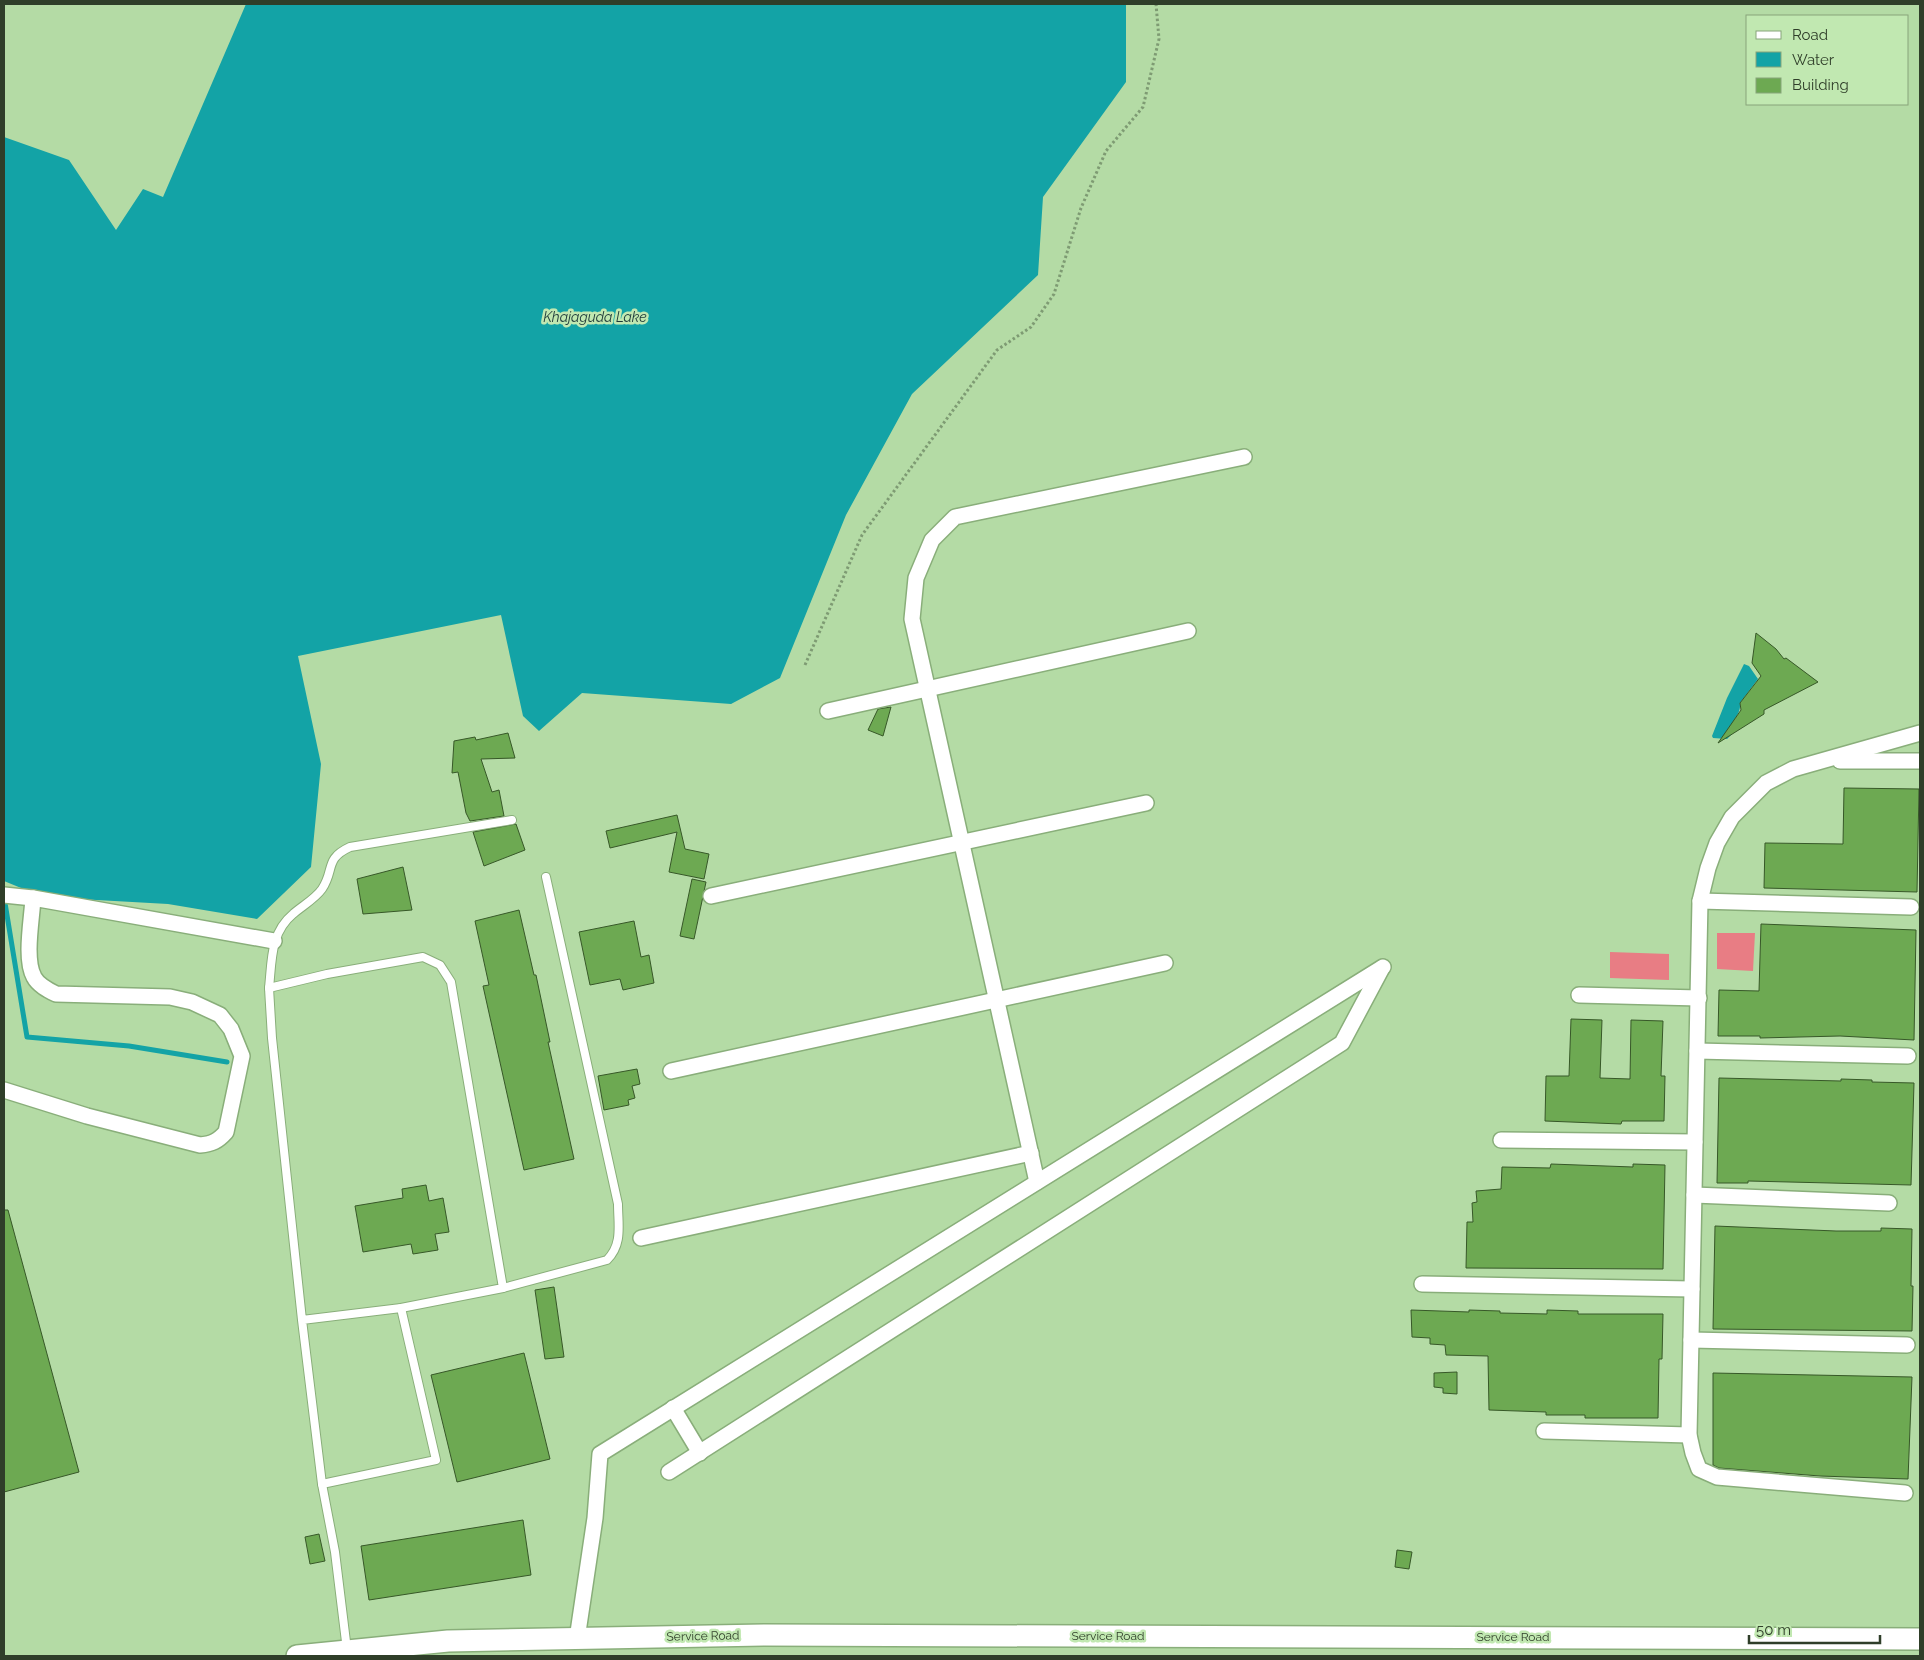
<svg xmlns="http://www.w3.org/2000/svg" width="1924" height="1660" viewBox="0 0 1924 1660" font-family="Raleway,sans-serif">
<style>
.green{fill:#e87d84}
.water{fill:#13a3a6}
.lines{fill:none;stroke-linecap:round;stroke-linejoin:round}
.stream{stroke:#13a3a6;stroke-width:5}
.building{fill:#6da952;stroke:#375828}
.lane-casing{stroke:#89ae7a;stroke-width:10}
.street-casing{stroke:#89ae7a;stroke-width:18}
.secondary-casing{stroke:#89ae7a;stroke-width:24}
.path{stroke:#7e9b73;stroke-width:3;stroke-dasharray:2.5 2.5;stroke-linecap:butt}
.lane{stroke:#fff;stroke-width:8}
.street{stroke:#fff;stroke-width:15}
.secondary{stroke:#fff;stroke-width:21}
.labels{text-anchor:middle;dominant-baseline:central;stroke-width:5;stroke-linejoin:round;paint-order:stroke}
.street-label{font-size:12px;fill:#2f3e29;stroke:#c1e8b1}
.water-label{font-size:14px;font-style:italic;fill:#1b3637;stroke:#c1e8b1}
</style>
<rect width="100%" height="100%" fill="#b4dba5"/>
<!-- green -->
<g class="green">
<path d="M1717 933H1755L1753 971 1717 969Z"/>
<path d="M1610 952 1669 954V980L1610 978Z"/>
</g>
<!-- water -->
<g class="water">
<path d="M246 4H1126V82L1043 197 1038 275 912 394 846 515 780 678 731 704 582 693 539 731 523 716 501 615 298 656 321 764 311 867 257 919 168 904 43 897 4 881V137L69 160 116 230 143 189 163 197Z"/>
<path d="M1744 664 1749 666 1758 679 1740 703C1741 717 1731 717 1732 734L1727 739 1713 738 1712 736 1727 698Z"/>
</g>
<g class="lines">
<!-- stream -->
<path class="stream" d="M4 897 27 1037 129 1046 227 1062"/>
</g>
<!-- building -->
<g class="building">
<path d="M1756 633 1776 649 1784 659 1786 658 1818 682 1764 710V714L1718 743 1741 710 1740 703 1761 676 1752 663Z"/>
<path d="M891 707 883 736 868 730 878 709Z"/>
<path d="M508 733 515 758 481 759 492 792 499 790 504 816 470 821 466 813 458 772 452 773 454 741 475 737 476 740Z"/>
<path d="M1844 788 1919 789 1917 892 1764 888 1765 843 1843 844Z"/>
<path d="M677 815 685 849 709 854 704 879 669 872 677 832 610 848 606 831Z"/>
<path d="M516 824 525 850 484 866 473 832Z"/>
<path d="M403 867 412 910 363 914 357 879Z"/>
<path d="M692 879 706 882 694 939 680 936Z"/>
<path d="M519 910 534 975H536L550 1042H548L574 1159 524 1170 483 986 489 985 475 921Z"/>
<path d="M634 921 641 957 649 955 654 983 623 990 620 979 590 985 579 932Z"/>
<path d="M1761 924 1916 930 1914 1040 1840 1036 1760 1038V1036H1718L1719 990 1759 991Z"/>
<path d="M1571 1019 1602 1020 1600 1078 1630 1079 1631 1020 1663 1021 1661 1076H1665L1664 1121H1622L1621 1124 1545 1121 1546 1076H1569Z"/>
<path d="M637 1069 640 1084 632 1086 635 1098 628 1100 629 1105 604 1110 598 1076Z"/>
<path d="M1719 1078 1841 1081V1079L1872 1080V1082L1914 1083 1911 1185 1748 1181V1183H1717Z"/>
<path d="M1551 1164 1633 1167V1164L1665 1165 1663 1269 1466 1268 1467 1222H1473L1472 1203 1477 1202 1476 1191 1501 1189 1502 1167 1550 1168Z"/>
<path d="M426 1185 429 1201 443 1198 449 1232 435 1234 438 1250 413 1254 411 1244 363 1252 355 1206 403 1198 402 1189Z"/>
<path d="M4 1210H8L79 1472 4 1492Z"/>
<path d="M1715 1226 1836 1231H1881V1228L1912 1229 1911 1286H1913L1912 1331 1713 1329Z"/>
<path d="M554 1287 564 1357 545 1359 535 1290Z"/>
<path d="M1411 1310 1469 1312V1310L1500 1311V1313L1547 1314V1310L1578 1311V1314H1663L1662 1359H1659L1658 1418H1585V1415H1546V1412L1489 1410 1488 1356 1446 1355 1445 1345 1430 1344V1338L1412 1337Z"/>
<path d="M524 1353 550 1459 457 1482 431 1375Z"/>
<path d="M1457 1372V1394L1443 1393V1388L1434 1387V1373Z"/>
<path d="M1713 1373 1912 1377 1908 1479 1820 1476 1719 1468 1713 1465Z"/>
<path d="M523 1520 531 1575 369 1600 361 1546Z"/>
<path d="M319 1534 325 1561 310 1564 305 1537Z"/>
<path d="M1397 1550 1412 1552 1409 1569 1395 1567Z"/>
</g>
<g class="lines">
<defs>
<g id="lane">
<path d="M269 988C272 961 270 933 293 914 302 906 315 899 322 889 335 870 324 859 350 847L512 820"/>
<path d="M503 1288 607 1260C623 1244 618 1225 618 1204L546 877"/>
<path d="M302 1320 401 1308 503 1288 451 982 440 965 423 957 327 974 269 988 272 1038 302 1320 322 1484"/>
<path d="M347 1650 335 1552 322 1484 436 1460 401 1308"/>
</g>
<g id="street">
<path d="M828 711 1188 631"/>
<path d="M1840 761H1920"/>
<path d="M4 895 33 898"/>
<path d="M711 896 1146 803"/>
<path d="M1700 901 1911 907"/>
<path d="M1579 995 1699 998"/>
<path d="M1697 1051 1908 1056"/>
<path d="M671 1071 1165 963"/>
<path d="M4 1090 87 1116 200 1145C212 1144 218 1141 226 1132L242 1056 231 1029 220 1015 192 1002 170 997 56 994C48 990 38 985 34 977 24 959 32 919 33 898L274 941"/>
<path d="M1501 1140 1695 1142"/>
<path d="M1037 1182 912 619 916 578 932 540 955 517 1244 457"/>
<path d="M1694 1195 1889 1203"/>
<path d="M641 1238 1031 1153"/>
<path d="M1422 1284 1692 1289"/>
<path d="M1691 1340 1907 1345"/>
<path d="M673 1408 700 1453"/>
<path d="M1544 1431 1689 1435"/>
<path d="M669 1472 1342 1043 1382 968"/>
<path d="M1905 1493 1717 1477 1699 1469 1693 1453 1689 1435 1700 901 1708 868 1717 843 1732 817 1766 783 1793 769 1920 733"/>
<path d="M577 1639 595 1518 600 1454 1383 967"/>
</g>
<path id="secondary" d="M297 1656 448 1641 764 1635 1920 1639"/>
</defs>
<!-- lane casing -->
<use href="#lane" class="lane-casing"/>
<!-- street casing -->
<use href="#street" class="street-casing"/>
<!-- secondary casing -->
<use href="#secondary" class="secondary-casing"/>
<!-- path -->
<path class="path" d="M805 665 862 535 997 350 1031 327 1054 294 1081 208 1106 151 1143 107 1159 39 1156 4"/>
<!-- lane -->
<use href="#lane" class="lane"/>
<!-- street -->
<use href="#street" class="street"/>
<!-- secondary -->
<use href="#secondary" class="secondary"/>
</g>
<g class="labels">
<!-- street labels -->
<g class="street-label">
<text transform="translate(703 1636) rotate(-1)">Service Road</text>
<text x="1108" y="1636">Service Road</text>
<text x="1513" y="1637">Service Road</text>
</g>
<!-- water labels -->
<g class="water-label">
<text x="595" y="317">Khajaguda Lake</text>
</g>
</g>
<!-- border -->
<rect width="1924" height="1660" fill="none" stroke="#2f3e29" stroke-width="10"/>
<!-- legend -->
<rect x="1746" y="15" width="162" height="90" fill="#c1e8b1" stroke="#87a47b"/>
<rect x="1756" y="31" width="25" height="8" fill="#ffffff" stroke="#87a47b"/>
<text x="1792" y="40" font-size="15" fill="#2f3e29">Road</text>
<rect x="1756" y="52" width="25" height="15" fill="#13a3a6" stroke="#87a47b"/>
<text x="1792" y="65" font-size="15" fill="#2f3e29">Water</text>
<rect x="1756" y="78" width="25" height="15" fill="#6da952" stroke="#87a47b"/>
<text x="1792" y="90" font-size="15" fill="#2f3e29">Building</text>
<!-- scale -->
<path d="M1749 1635v8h131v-8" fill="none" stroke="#2f3e29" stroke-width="2.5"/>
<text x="1756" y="1635" font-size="15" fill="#2f3e29" stroke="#c1e8b1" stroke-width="4" paint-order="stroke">50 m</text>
</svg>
